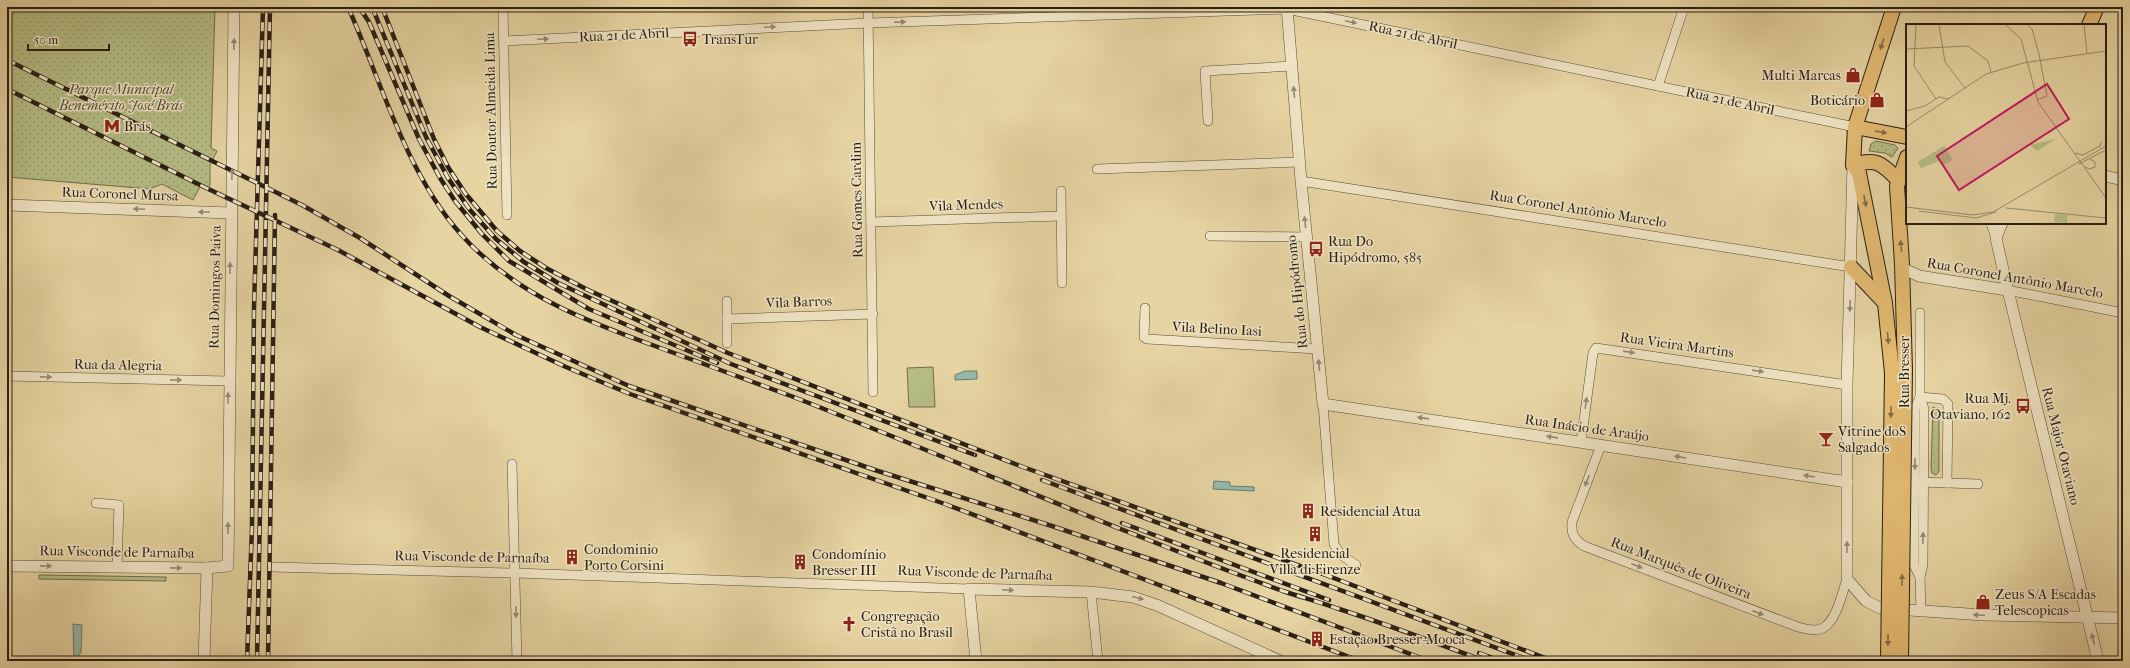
<svg xmlns="http://www.w3.org/2000/svg" width="2130" height="668" viewBox="0 0 2130 668" font-family="'IM FELL French Canon',serif">
<style>
.green{fill:#b5bd85;stroke:#6f6e4d}
.park{fill:url(#park-dots);stroke:#6f6e4d}
.water{fill:#96b8aa;stroke:#6a7b6e}
.lines{fill:none;stroke-linecap:round;stroke-linejoin:round}
.minor-casing{stroke:#584c38;stroke-width:10}
.tertiary-casing{stroke:#584c38;stroke-width:12}
.primary-casing{stroke:#291f15;stroke-width:16}
.minor{stroke:#efe3c3;stroke-width:9}
.tertiary{stroke:#efe3c3;stroke-width:11}
.primary{stroke:#e3ba71;stroke-width:14}
.rail-casing{stroke:#291f15;stroke-width:4.5}
.rail{stroke:#efe3c3;stroke-width:3;stroke-dasharray:9;stroke-linecap:butt}
.primary-bridge-casing{stroke:#291f15;stroke-width:16;stroke-linecap:butt}
.primary-bridge{stroke:#e3ba71;stroke-width:14}
.oneway{fill:#968b75}
.oneway2{fill:#866c43}
.labels{text-anchor:middle;dominant-baseline:central;stroke-width:3;stroke-linejoin:round;paint-order:stroke}
.street-label{font-size:14px;fill:#291f15;stroke:#efe3c3}
.poi-label{font-size:14px;fill:#291f15;stroke:#efe3c3;text-anchor:start}
.park-label{font-size:14px;font-style:italic;fill:#534e37;stroke:#efe3c3}
.inset-road{fill:none;stroke:#9a8c6a;stroke-width:1}
.view{fill:#c2185b;fill-opacity:0.15;stroke:#c2185b;stroke-width:2}
.inset-edge{fill:none;stroke:#291f15;stroke-width:2}
</style>
<defs>
<pattern id="park-dots" width="8" height="8" patternUnits="userSpaceOnUse"><rect width="8" height="8" fill="#b5bd85"/><path d="M2 2h.1M6 6h.1" fill="none" stroke="#9ca272" stroke-width="1.8" stroke-linecap="round"/></pattern>
</defs>
<rect width="100%" height="100%" fill="#e6d4a2"/>
<filter id="stains"><feTurbulence type="fractalNoise" baseFrequency=".005" numOctaves="4"/><feColorMatrix values="0 0 0 0 .2 0 0 0 0 .09 0 0 0 0 .02 0 0 0 .5 -.17"/></filter>
<radialGradient id="worn" r=".72"><stop offset=".6" stop-color="#630" stop-opacity="0"/><stop offset="1" stop-color="#630" stop-opacity=".3"/></radialGradient>
<!-- green -->
<g class="green">
<path d="M933 367 935 407H909L907 368Z"/>
<path d="M39 575 166 577V581L39 579Z"/>
</g>
<!-- park -->
<g class="park">
<path d="M7 7H215L211 148 217 151 210 165V185L208 189 201 185 193 200 162 184 150 189 7 177Z"/>
<path d="M1876 141 1895 145 1898 148 1892 157 1885 153 1869 151 1871 144Z"/>
<path d="M1933 407 1939 409V472L1936 475 1932 473 1931 468Z"/>
</g>
<!-- water -->
<g class="water">
<path d="M965 371H977V379L955 380V375Z"/>
<path d="M1214 481 1230 482V486L1254 487V491L1213 489Z"/>
<path d="M73 624 82 625 81 653H79V661H74Z"/>
</g>
<g class="lines">
<defs>
<g id="minor">
<path d="M503 7 507 215"/>
<path d="M868 7 873 392"/>
<path d="M2121 7H2123"/>
<path d="M504 41 868 23 1287 9 1855 127"/>
<path d="M1658 86 1684 7"/>
<path d="M1208 121 1205 71 1292 66"/>
<path d="M1097 169 1300 162"/>
<path d="M1301 181 1851 267"/>
<path d="M1061 191 1062 283"/>
<path d="M871 222 1061 216"/>
<path d="M1991 223 1996 238"/>
<path d="M1210 236 1307 237"/>
<path d="M2007 290 2123 313"/>
<path d="M727 301V343"/>
<path d="M1145 308 1144 337 1147 339 1317 349"/>
<path d="M1920 313V397L1924 409 1923 565 1920 577 1921 612"/>
<path d="M727 319 873 314"/>
<path d="M7 376 228 381"/>
<path d="M1920 397 1943 399 1948 404 1947 483"/>
<path d="M1323 404 1334 544 1340 554 1356 565"/>
<path d="M1581 442 1593 353 1596 348 1847 385"/>
<path d="M1601 445 1572 522C1571 534 1574 539 1584 546L1798 627C1805 629 1816 632 1823 628 1837 620 1842 593 1847 579"/>
<path d="M512 464 517 661"/>
<path d="M1919 482 1978 484"/>
<path d="M96 503 119 505 117 567"/>
<path d="M272 567 515 573 969 589"/>
<path d="M1920 577 1914 565 1915 409 1920 397"/>
<path d="M1091 592 1098 661"/>
</g>
<g id="tertiary">
<path d="M1287 7 1301 181 1323 404 1847 482"/>
<path d="M1853 165 1847 385V579L1866 601 1880 608 1983 615 2123 618"/>
<path d="M2105 176 2123 180"/>
<path d="M7 205 231 213"/>
<path d="M2002 223 1996 238 2004 274 2098 661"/>
<path d="M1902 268 1919 276 2007 290"/>
<path d="M7 566 207 568 228 566 234 7"/>
<path d="M204 661 207 568"/>
<path d="M976 661 969 589 1091 592 1133 597 1159 606 1280 661"/>
</g>
<g id="primary">
<path d="M2089 25 2097 7"/>
<path d="M1855 127 1907 137"/>
<path d="M1853 165C1876 158 1882 163 1898 180"/>
<path d="M1851 267 1885 303"/>
<path d="M1905 370 1902 264 1897 186 1907 157"/>
<path d="M1892 373 1885 303 1859 173 1853 165 1855 127 1894 7"/>
</g>
</defs>
<!-- minor casing -->
<use href="#minor" class="minor-casing"/>
<!-- tertiary casing -->
<use href="#tertiary" class="tertiary-casing"/>
<!-- primary casing -->
<use href="#primary" class="primary-casing"/>
<!-- minor -->
<use href="#minor" class="minor"/>
<!-- tertiary -->
<use href="#tertiary" class="tertiary"/>
<!-- primary -->
<use href="#primary" class="primary"/>
<defs>
<g id="rail">
<path d="M348 7C383 85 408 182 470 244 523 297 586 321 655 346 700 363 746 379 791 396 955 460 1117 531 1283 591 1301 597 1319 602 1336 608 1386 624 1436 643 1485 661"/>
<path d="M359 7 369 22 419 139 440 178 455 201 482 234 509 261 589 309 717 363"/>
<path d="M372 7 426 137 448 178 470 210 496 239 524 262 558 283 731 364 975 455"/>
<path d="M382 7 434 139 448 167 465 193 497 231 520 251 546 268 588 290 728 353 1023 467 1331 577 1553 661"/>
<path d="M7 60 302 205 360 238 449 296 516 335 629 386 878 471 1052 526 1221 583 1429 661"/>
<path d="M7 89 202 186 338 250 480 327 566 367 630 394 945 504 1360 661"/>
<path d="M1042 480 1532 661"/>
<path d="M1122 523 1329 600"/>
<path d="M1479 653 1501 661"/>
<path d="M247 661 252 527 254 308 263 7"/>
<path d="M257 661 270 7"/>
<path d="M268 661 275 215"/>
</g>
</defs>
<!-- rail casing -->
<use href="#rail" class="rail-casing"/>
<!-- rail -->
<use href="#rail" class="rail"/>
<defs>
<g id="primary-bridge">
<path d="M1888 661 1892 373"/>
<path d="M1901 661 1905 370"/>
</g>
</defs>
<!-- primary-bridge casing -->
<use href="#primary-bridge" class="primary-bridge-casing"/>
<!-- primary-bridge -->
<use href="#primary-bridge" class="primary-bridge"/>
</g>
<!-- one-way arrows -->
<defs><path id="oneway-solid" d="M-6-.8H1V-3.2L6.5 0L1 3.2V.8H-6Z"/></defs>
<g class="oneway">
<use href="#oneway-solid" transform="translate(900 22) rotate(-2)"/>
<use href="#oneway-solid" transform="translate(1351 22) rotate(12)"/>
<use href="#oneway-solid" transform="translate(770 27) rotate(-3)"/>
<use href="#oneway-solid" transform="translate(543 39) rotate(-3)"/>
<use href="#oneway-solid" transform="translate(234 44) rotate(-89)"/>
<use href="#oneway-solid" transform="translate(1294 92) rotate(-95)"/>
<use href="#oneway-solid" transform="translate(232 174) rotate(-89)"/>
<use href="#oneway-solid" transform="translate(139 209) rotate(-178)"/>
<use href="#oneway-solid" transform="translate(204 212) rotate(-177)"/>
<use href="#oneway-solid" transform="translate(1305 222) rotate(-96)"/>
<use href="#oneway-solid" transform="translate(230 268) rotate(-89)"/>
<use href="#oneway-solid" transform="translate(1850 306) rotate(92)"/>
<use href="#oneway-solid" transform="translate(1629 352) rotate(8)"/>
<use href="#oneway-solid" transform="translate(1319 365) rotate(-95)"/>
<use href="#oneway-solid" transform="translate(1758 371) rotate(8)"/>
<use href="#oneway-solid" transform="translate(46 377) rotate(1)"/>
<use href="#oneway-solid" transform="translate(176 380) rotate(1)"/>
<use href="#oneway-solid" transform="translate(228 398) rotate(-90)"/>
<use href="#oneway-solid" transform="translate(1586 403) rotate(-82)"/>
<use href="#oneway-solid" transform="translate(1423 418) rotate(-172)"/>
<use href="#oneway-solid" transform="translate(1552 437) rotate(-172)"/>
<use href="#oneway-solid" transform="translate(1680 457) rotate(-171)"/>
<use href="#oneway-solid" transform="translate(1915 464) rotate(90)"/>
<use href="#oneway-solid" transform="translate(1809 476) rotate(-171)"/>
<use href="#oneway-solid" transform="translate(1587 481) rotate(111)"/>
<use href="#oneway-solid" transform="translate(228 528) rotate(-90)"/>
<use href="#oneway-solid" transform="translate(1923 538) rotate(-89)"/>
<use href="#oneway-solid" transform="translate(1847 547) rotate(-90)"/>
<use href="#oneway-solid" transform="translate(46 566) rotate(1)"/>
<use href="#oneway-solid" transform="translate(1637 566) rotate(21)"/>
<use href="#oneway-solid" transform="translate(176 568) rotate(1)"/>
<use href="#oneway-solid" transform="translate(1008 590) rotate(2)"/>
<use href="#oneway-solid" transform="translate(1138 598) rotate(14)"/>
<use href="#oneway-solid" transform="translate(516 612) rotate(89)"/>
<use href="#oneway-solid" transform="translate(1758 613) rotate(21)"/>
<use href="#oneway-solid" transform="translate(1979 615) rotate(-177)"/>
<use href="#oneway-solid" transform="translate(2093 639) rotate(-104)"/>
</g>
<g class="oneway2">
<use href="#oneway-solid" transform="translate(1882 44) rotate(108)"/>
<use href="#oneway-solid" transform="translate(1881 132) rotate(11)"/>
<use href="#oneway-solid" transform="translate(1865 201) rotate(79)"/>
<use href="#oneway-solid" transform="translate(1901 246) rotate(-95)"/>
<use href="#oneway-solid" transform="translate(1888 338) rotate(85)"/>
<use href="#oneway-solid" transform="translate(1891 412) rotate(91)"/>
<use href="#oneway-solid" transform="translate(1902 580) rotate(-89)"/>
<use href="#oneway-solid" transform="translate(1888 640) rotate(91)"/>
</g>
<!-- icons -->
<defs>
<symbol id="bus-bare" viewBox="-9 -9 18 18"><path d="M-5-6H5V4H4V6H2V4H-2V6H-4V4H-5ZM-3.5-4V0h7V-4ZM-3.5 1.2v1.5H-2V1.2ZM2 1.2v1.5H3.5V1.2Z" fill="#8f2418" stroke="#efe3c3" stroke-width="2.5" paint-order="stroke"/></symbol>
<symbol id="shop-bare" viewBox="-9 -9 18 18"><path d="M-5-2.5h2.3a2.7 3.5 0 0 1 5.4 0H5L5.5 6h-11ZM-1.5-2.5h3a1.5 2.3 0 0 0-3 0Z" fill="#8f2418" stroke="#efe3c3" stroke-width="2.5" paint-order="stroke"/></symbol>
<symbol id="metro-bare" viewBox="-9 -9 18 18"><path d="M-5.5 5V-5H-3L0 0L3-5H5.5V5H3V-.5L0 4L-3-.5V5Z" fill="#8f2418" stroke="#efe3c3" stroke-width="2.5" paint-order="stroke"/></symbol>
<symbol id="bar-bare" viewBox="-9 -9 18 18"><path d="M-6-5H6L.8 .8V4.5H3.5V6h-7V4.5H-.8V.8Z" fill="#8f2418" stroke="#efe3c3" stroke-width="2.5" paint-order="stroke"/></symbol>
<symbol id="building-bare" viewBox="-9 -9 18 18"><path d="M-4-6H4V6H1V3H-1V6H-4ZM-2.5-4.3h1.7v1.8h-1.7ZM.8-4.3h1.7v1.8H.8ZM-2.5-1h1.7V.8h-1.7ZM.8-1h1.7V.8H.8Z" fill="#8f2418" stroke="#efe3c3" stroke-width="2.5" paint-order="stroke"/></symbol>
<symbol id="church-bare" viewBox="-9 -9 18 18"><path d="M-1.2-6h2.4v3.5h3.3v2.4h-3.3V6h-2.4V-.1h-3.3v-2.4h3.3Z" fill="#8f2418" stroke="#efe3c3" stroke-width="2.5" paint-order="stroke"/></symbol>
</defs>
<g fill-rule="evenodd">
<use href="#bus-bare" x="679" y="28" width="22" height="22"/>
<use href="#shop-bare" x="1842" y="64" width="22" height="22"/>
<use href="#shop-bare" x="1866" y="89" width="22" height="22"/>
<use href="#metro-bare" x="101" y="115" width="22" height="22"/>
<use href="#bus-bare" x="1305" y="238" width="22" height="22"/>
<use href="#bus-bare" x="2012" y="395" width="22" height="22"/>
<use href="#bar-bare" x="1815" y="428" width="22" height="22"/>
<use href="#building-bare" x="1297" y="500" width="22" height="22"/>
<use href="#building-bare" x="1304" y="523" width="22" height="22"/>
<use href="#building-bare" x="561" y="546" width="22" height="22"/>
<use href="#building-bare" x="789" y="551" width="22" height="22"/>
<use href="#shop-bare" x="1972" y="591" width="22" height="22"/>
<use href="#church-bare" x="838" y="613" width="22" height="22"/>
<use href="#building-bare" x="1306" y="628" width="22" height="22"/>
</g>
<g class="labels">
<!-- street labels -->
<g class="street-label">
<text transform="translate(624 35) rotate(-3)">Rua 21 de Abril</text>
<text transform="translate(1413 35) rotate(12)">Rua 21 de Abril</text>
<text transform="translate(1730 101) rotate(12)">Rua 21 de Abril</text>
<text transform="translate(491 111) rotate(-91)">Rua Doutor Almeida Lima</text>
<text transform="translate(120 194) rotate(2)">Rua Coronel Mursa</text>
<text transform="translate(857 200) rotate(-91)">Rua Gomes Cardim</text>
<text transform="translate(966 205) rotate(-2)">Vila Mendes</text>
<text transform="translate(1578 209) rotate(9)">Rua Coronel Antônio Marcelo</text>
<text transform="translate(2015 278) rotate(10)">Rua Coronel Antônio Marcelo</text>
<text transform="translate(215 287) rotate(-89)">Rua Domingos Paiva</text>
<text transform="translate(1297 292) rotate(-96)">Rua do Hipódromo</text>
<text transform="translate(799 302) rotate(-2)">Vila Barros</text>
<text transform="translate(1217 329) rotate(3)">Vila Belino Iasi</text>
<text transform="translate(1677 345) rotate(8)">Rua Vieira Martins</text>
<text transform="translate(118 365) rotate(1)">Rua da Alegria</text>
<text transform="translate(1904 372) rotate(-90)">Rua Bresser</text>
<text transform="translate(1587 428) rotate(8)">Rua Inácio de Araújo</text>
<text transform="translate(2061 446) rotate(76)">Rua Major Otaviano</text>
<text transform="translate(117 552) rotate(1)">Rua Visconde de Parnaíba</text>
<text transform="translate(472 557) rotate(1)">Rua Visconde de Parnaíba</text>
<text transform="translate(1681 568) rotate(21)">Rua Marquês de Oliveira</text>
<text transform="translate(975 573) rotate(2)">Rua Visconde de Parnaíba</text>
</g>
<!-- poi labels -->
<g class="poi-label">
<text x="702" y="39">TransTur</text>
<text x="1841" y="75" text-anchor="end">Multi Marcas</text>
<text x="1865" y="100" text-anchor="end">Boticário</text>
<text x="124" y="126">Brás</text>
<text x="1328" y="241">Rua Do<tspan x="1328" dy="16">Hipódromo, 585</tspan></text>
<text x="2011" y="398" text-anchor="end">Rua Mj.<tspan x="2011" dy="16">Otaviano, 162</tspan></text>
<text x="1838" y="431">Vitrine doS<tspan x="1838" dy="16">Salgados</tspan></text>
<text x="1320" y="511">Residencial Atua</text>
<text x="584" y="549">Condominio<tspan x="584" dy="16">Porto Corsini</tspan></text>
<text x="1315" y="553" text-anchor="middle">Residencial<tspan x="1315" dy="16">Villa di Firenze</tspan></text>
<text x="812" y="554">Condomínio<tspan x="812" dy="16">Bresser III</tspan></text>
<text x="1995" y="594">Zeus S/A Escadas<tspan x="1995" dy="16">Telescopicas</tspan></text>
<text x="861" y="616">Congregação<tspan x="861" dy="16">Cristã no Brasil</tspan></text>
<text x="1329" y="639">Estação Bresser-Mooca</text>
</g>
<!-- park labels -->
<g class="park-label">
<text x="121" y="89">Parque Municipal<tspan x="121" dy="16">Benemérito José Brás</tspan></text>
</g>
</g>
<!-- overview -->
<g transform="translate(1906 24)">
<rect width="200" height="200" fill="#e6d4a2"/>
<path d="M149 190 161 191V199L148 198Z" fill="#b5bd85"/>
<path d="M150 115 131 127 124 121ZM38 122 47 136 36 142 33 137 15 144 12 138Z" fill="#b5bd85"/>
<path class="inset-road" d="M10 1 8 42 30 75M33 1 39 38 59 64M100 1 115 15 132 78 200 174M122 1 126 5 133 30 141 72 131 76M178 1 181 29M0 25 62 22 82 37 85 48M0 87 19 82 33 73 42 75M0 103 80 50 117 39 200 27M169 129 177 131 194 122 195 118M173 140 200 126M179 143 183 145 189 143V138L184 135M0 183 67 191 87 188 200 122M100 184 200 194M13 187 70 194 90 188"/>
<path class="view" d="M141 60 163 95 53 166 31 132Z"/>
<rect width="200" height="200" class="inset-edge"/>
</g>
<!-- margin -->
<rect width="2130" height="668" fill="none" stroke="#e6d4a2" stroke-width="24"/>
<rect x="8" y="8" width="2114" height="652" fill="none" stroke="#291f15" stroke-width="2"/>
<rect x="12" y="12" width="2106" height="644" fill="none" stroke="#291f15"/>
<!-- scale -->
<path d="M28 44v6h81v-6" fill="none" stroke="#291f15" stroke-width="2"/>
<text x="34" y="44" font-size="12" fill="#291f15" stroke="#efe3c3" stroke-width="3" paint-order="stroke">50 m</text>
<rect width="100%" height="100%" filter="url(#stains)"/>
<rect width="100%" height="100%" fill="url(#worn)"/>
</svg>
